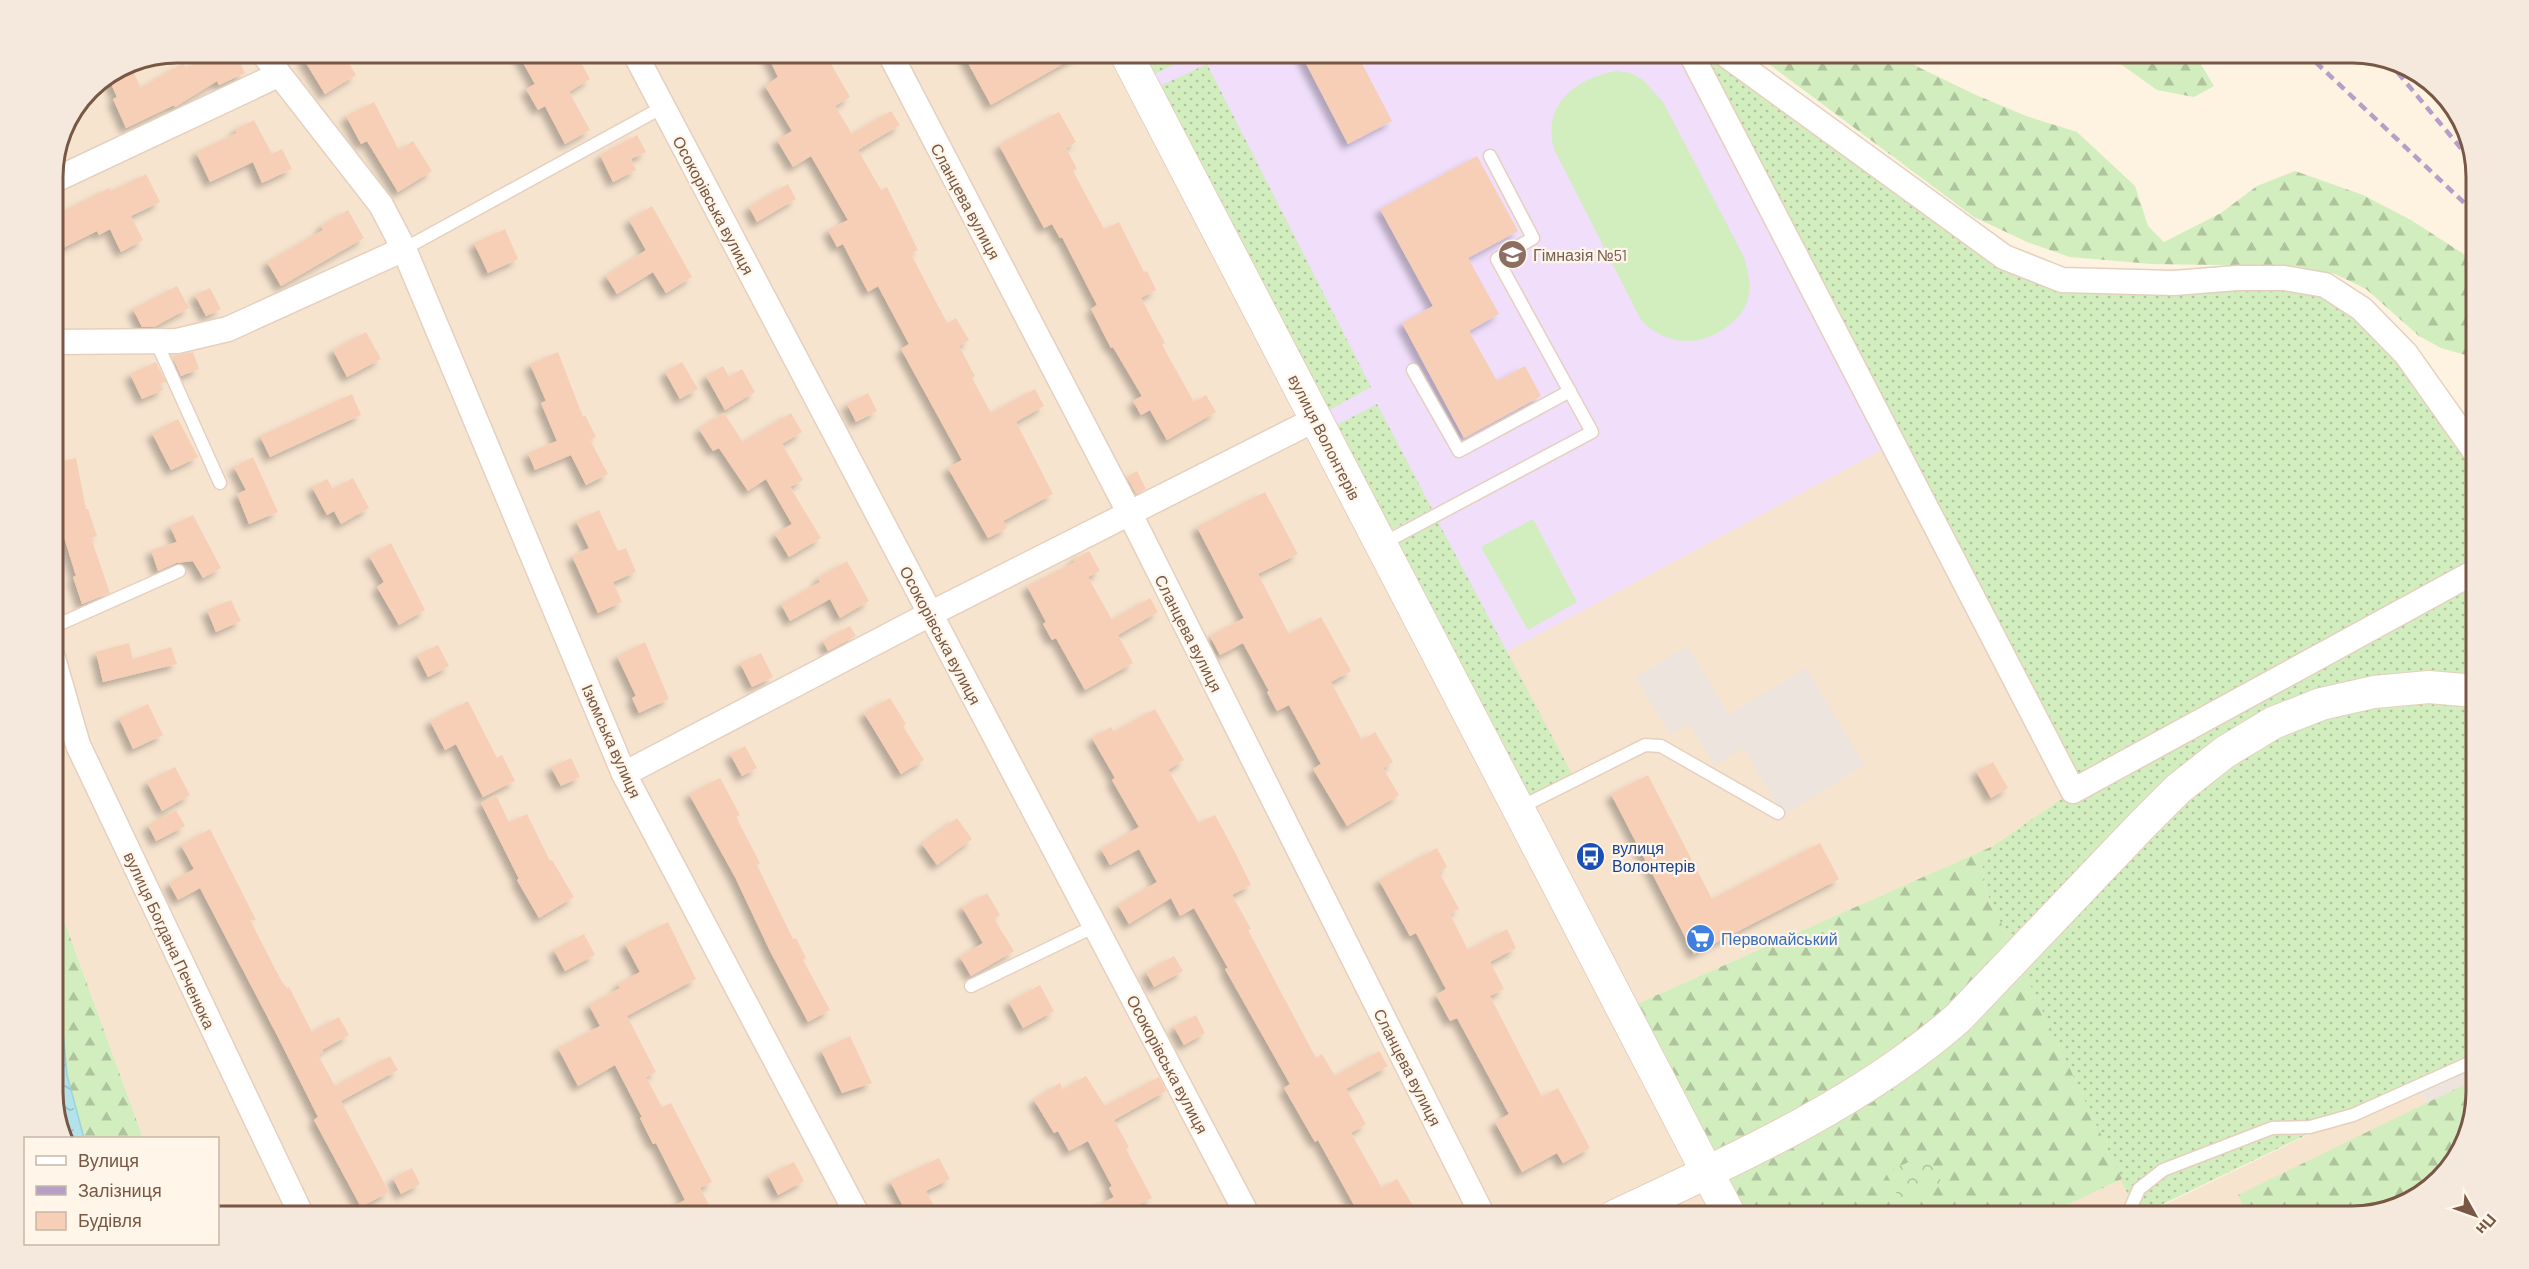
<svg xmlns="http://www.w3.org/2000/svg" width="2529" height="1269" viewBox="0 0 2529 1269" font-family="Barlow,sans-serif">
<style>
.residential{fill:#f7e4cf}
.industrial{fill:#ede4dd}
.education{fill:#f0defb}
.grass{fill:url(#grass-dots)}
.forest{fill:url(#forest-firs)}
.park{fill:url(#park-crowns)}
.pitch{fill:#d2edbe}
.water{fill:url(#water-ripples);stroke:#99d3dd;stroke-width:1.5}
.building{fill:#f7cfb6;filter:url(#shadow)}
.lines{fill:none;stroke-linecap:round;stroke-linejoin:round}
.service-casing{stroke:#e5d0be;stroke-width:15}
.minor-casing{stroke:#e5d0be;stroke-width:27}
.tertiary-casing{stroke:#e5d0be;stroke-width:34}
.service{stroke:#fff;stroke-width:12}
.minor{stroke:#fff;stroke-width:24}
.tertiary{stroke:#fff;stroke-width:32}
.rail{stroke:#b59fc9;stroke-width:4.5;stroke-dasharray:9 6;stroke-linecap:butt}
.labels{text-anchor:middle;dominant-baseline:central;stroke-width:4.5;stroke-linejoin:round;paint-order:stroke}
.street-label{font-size:16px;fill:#785745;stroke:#fff6e9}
.education-label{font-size:16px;fill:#785e54;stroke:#fff6e9;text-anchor:start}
.transit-label{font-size:16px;fill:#164399;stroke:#fff6e9;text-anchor:start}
.shop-label{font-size:16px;fill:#366cbe;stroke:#fff6e9;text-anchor:start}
.rim{fill:none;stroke:#785745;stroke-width:3}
</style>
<defs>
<pattern id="grass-dots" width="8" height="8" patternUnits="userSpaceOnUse" patternTransform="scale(1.5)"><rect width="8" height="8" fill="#d2edbe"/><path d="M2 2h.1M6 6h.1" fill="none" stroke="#afc39c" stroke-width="1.8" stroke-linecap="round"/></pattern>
<pattern id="forest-firs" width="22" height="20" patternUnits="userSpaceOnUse" patternTransform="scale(1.5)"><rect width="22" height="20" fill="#d2edbe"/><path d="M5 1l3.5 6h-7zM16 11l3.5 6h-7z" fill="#afc39c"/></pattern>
<pattern id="park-crowns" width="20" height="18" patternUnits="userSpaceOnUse" patternTransform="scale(1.5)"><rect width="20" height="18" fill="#d2edbe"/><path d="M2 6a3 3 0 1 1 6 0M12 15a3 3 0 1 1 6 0" fill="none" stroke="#afc39c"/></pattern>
<pattern id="water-ripples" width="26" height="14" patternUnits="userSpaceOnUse" patternTransform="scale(1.5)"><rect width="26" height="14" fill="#b4e2ea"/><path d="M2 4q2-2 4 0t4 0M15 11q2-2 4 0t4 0" fill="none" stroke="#97babf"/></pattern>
<filter id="shadow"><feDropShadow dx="-5.5" dy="5.5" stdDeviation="3" flood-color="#0004"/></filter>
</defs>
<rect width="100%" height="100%" fill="#fef3e1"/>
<!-- residential -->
<g class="residential">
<path d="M177 53H1125L1893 444 2073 791 1993 846 1623 1010 1730 1216H218V1138H143L53 890V169L62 129 89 89 130 62Z"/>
<path d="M2417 1082 2452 1160 2421 1196 2352 1216H2141Z"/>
<path d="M2122 1179 2138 1216H2044Z"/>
</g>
<!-- industrial -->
<g class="industrial">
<path d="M1688 646 1729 714 1806 668 1865 765 1784 815 1743 748 1715 766 1689 724 1671 735 1635 677Z"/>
<path d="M2476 1053V1092L2464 1147 2452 1160 2417 1082Z"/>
</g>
<!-- education -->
<path class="education" d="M1125 53H1690L1893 444 1452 681Z"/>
<!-- grass -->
<g class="grass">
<path d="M1199 52 1155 74 1143 53V52Z"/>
<path d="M1690 53H1722L2004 257 2062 280 2284 278 2362 309 2476 453V1053L2138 1216 1985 889 1982 864 1993 846 2073 791Z"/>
<path d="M1207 64 1371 387 1326 412 1156 88Z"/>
<path d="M1377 404 1432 509 1391 530 1333 427Z"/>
<path d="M1437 520 1572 774 1527 797 1396 543Z"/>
</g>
<!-- forest -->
<g class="forest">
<path d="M1754 53H1895L1920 68 1976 95 2026 116 2077 132 2135 186 2148 226 2164 242 2221 213 2257 186 2295 171 2363 195 2411 220 2476 262V358L2441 348 2419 336 2366 289 2335 274 2295 266 2152 264 2070 257 2027 242 1974 217Z"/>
<path d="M2105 53H2194L2214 86 2194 97 2157 90Z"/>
<path d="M1993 846 1982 864 1985 889 2122 1179 2044 1216H1730L1623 1010Z"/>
<path d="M53 890 143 1138H84L67 1075 63 1032 53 980Z"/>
<path d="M2476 1079V1092L2464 1147 2421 1196 2352 1216H2248L2238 1195Z"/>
</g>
<!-- park -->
<path class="park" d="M1927 1153 1942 1183 1902 1204 1886 1173Z"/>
<!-- pitch -->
<g class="pitch">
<path d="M1616 71 1631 73 1643 80 1663 102 1744 257C1747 269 1751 282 1749 294 1747 307 1739 318 1729 325 1701 348 1666 346 1641 320L1554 149C1542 104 1575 79 1616 71Z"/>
<path d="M1533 519 1577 602 1528 630 1481 547Z"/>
</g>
<!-- water -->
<path class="water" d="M53 980 63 1032 67 1075 84 1138H66L53 1100Z"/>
<!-- building -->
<g class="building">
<path d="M218 52H235L245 73 219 85 217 81 175 107 174 105 126 128 113 99 117 97 108 77 129 62 141 88 183 63 186 68Z"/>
<path d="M313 52H342L356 75 325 94 303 58Z"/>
<path d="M517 52H575L590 79 569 92 590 130 565 144 545 106 538 110 526 89 535 84Z"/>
<path d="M766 52H824L850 97 835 106 852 134 891 111 900 125 858 150 881 190 887 187 918 250 911 254 947 323 956 318 969 340 959 346 975 376 972 378 991 413 1035 389 1044 406 1016 422 1053 494 1003 521 1007 528 988 538 948 468 962 460 901 349 909 344 878 286 868 292 843 244 837 247 828 230 848 220 811 156 793 167 777 140 792 131 765 86 778 77Z"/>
<path d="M962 52H1084L991 105Z"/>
<path d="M1300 52H1356L1392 121 1348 144Z"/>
<path d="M374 102 399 150 413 141 432 171 398 192 367 141 361 144 346 116Z"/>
<path d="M1059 112 1076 142 1066 148 1077 169 1073 171 1104 229 1119 222 1144 272 1147 271 1156 290 1141 298 1165 343 1162 345 1194 402 1206 395 1216 412 1167 440 1150 410 1141 415 1133 401 1142 396 1113 347 1111 348 1091 309 1097 305 1062 237 1060 238 1052 224 1044 228 999 145Z"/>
<path d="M254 120 272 154 282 149 292 169 262 183 253 162 210 182 196 152 237 133 236 129Z"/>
<path d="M637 135 646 152 631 159 636 170 613 182 600 155Z"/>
<path d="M1477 156 1518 231 1468 258 1499 314 1469 331 1497 381 1525 366 1541 396 1464 438 1402 323 1433 306 1380 209Z"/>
<path d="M146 174 160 202 131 216 143 240 121 252 110 229 99 235 97 231 53 253V216L109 188 111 191Z"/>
<path d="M788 184 796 199 757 222 749 207Z"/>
<path d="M652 206 692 277 666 293 653 272 617 294 606 276 646 250 629 220Z"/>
<path d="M348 210 364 238 281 286 267 262 323 230 321 226Z"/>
<path d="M505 229 518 259 488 273 474 243Z"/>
<path d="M177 286 189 308 154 327H142L133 309Z"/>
<path d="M210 288 221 309 206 316 195 295Z"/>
<path d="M366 332 381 359 347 377 333 350Z"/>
<path d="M193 352 199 369 181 376 172 356Z"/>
<path d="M558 352 583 417 585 415 596 437 590 440 608 474 586 485 571 455 535 470 528 453 557 441 541 403 546 401 530 364Z"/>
<path d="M156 362 166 382 160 384 163 390 142 399 130 374Z"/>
<path d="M682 362 698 389 680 399 665 372Z"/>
<path d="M723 366 729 377 742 369 755 392 725 410 706 376Z"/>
<path d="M868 393 877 411 856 422 847 404Z"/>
<path d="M352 394 361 415 270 457 260 436Z"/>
<path d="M724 413 743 442 791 413 802 432 782 444 803 480 790 487 821 538 789 557 775 534 792 524 766 479 748 491 719 448 713 451 699 429Z"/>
<path d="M178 419 198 457 171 470 152 433Z"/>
<path d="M253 457 278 512 249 524 237 494 246 490 234 467Z"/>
<path d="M76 458 86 509H88L97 536 91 538 110 593 82 604 73 577 76 576 53 501V463Z"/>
<path d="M1137 471 1146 489 1136 494 1127 477Z"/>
<path d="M353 478 369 508 341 524 334 511 327 515 312 487 327 479 333 489Z"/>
<path d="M1265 492 1298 554 1258 574 1289 634 1321 617 1351 671 1331 682 1362 740 1375 732 1393 762 1383 768 1399 795 1347 826 1313 769 1321 764 1289 705 1277 711 1267 692 1269 691 1243 643 1220 655 1210 636 1244 618 1197 527Z"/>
<path d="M599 510 618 551 626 548 636 572 613 582 622 602 598 613 572 556 589 548 576 521Z"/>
<path d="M193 515 221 568 203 578 193 561 176 563 158 571 151 550 177 542 170 526Z"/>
<path d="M391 543 425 610 399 625 377 587 384 582 369 556Z"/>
<path d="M1089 551 1100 571 1088 577 1112 620 1150 598 1158 612 1118 635 1133 663 1085 690 1056 638 1052 640 1043 624 1046 622 1027 586 1075 562 1074 559Z"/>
<path d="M847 561 869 601 840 618 830 599 790 621 781 604 820 582 818 578Z"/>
<path d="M231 600 241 621 216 632 207 610Z"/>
<path d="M850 626 856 636 828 651 823 641Z"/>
<path d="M645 642 669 699 639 713 632 698 636 696 617 656Z"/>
<path d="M129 643 133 659 171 647 177 664 103 682 96 652Z"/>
<path d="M438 645 449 666 428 677 417 655Z"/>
<path d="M761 653 773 677 752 687 740 663Z"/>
<path d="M890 698 906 724 903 726 924 760 901 774 864 713Z"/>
<path d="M468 701 497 758 502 755 515 781 483 797 456 744 445 750 430 721Z"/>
<path d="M148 704 163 735 133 749 119 718Z"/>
<path d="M1155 709 1184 760 1168 770 1199 823 1215 815 1235 852 1251 885 1232 895 1251 929 1248 930 1316 1058 1322 1054 1335 1076 1379 1051 1388 1066 1346 1089 1366 1124 1351 1133 1382 1188 1397 1179 1419 1216H1334L1354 1205 1318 1140 1315 1142 1284 1088 1290 1084 1225 969 1228 968 1194 908 1180 916 1171 898 1129 924 1118 905 1157 882 1139 849 1110 865 1101 849 1139 827 1112 780 1115 778 1092 738 1111 727 1114 732Z"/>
<path d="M745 746 757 768 742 776 730 754Z"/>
<path d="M571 758 580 777 561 786 551 767Z"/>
<path d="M1993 762 2008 788 1991 798 1976 771Z"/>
<path d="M175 767 190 795 162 811 147 782Z"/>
<path d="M1648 775 1712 899 1820 843 1839 879 1694 954 1611 794Z"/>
<path d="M720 778 740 815 736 817 760 863 757 865 793 939 796 938 806 958 803 960 830 1010 808 1022 770 951 735 877 689 794Z"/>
<path d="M496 795 509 822 527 814 550 861 552 860 574 897 539 918 517 880 519 879 481 803Z"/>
<path d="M176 810 185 826 156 841 148 825Z"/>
<path d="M957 818 972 839 937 865 922 844Z"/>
<path d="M210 829 256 920H250L282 982 287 988 289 987 312 1032 339 1017 349 1035 322 1050 323 1052 318 1055 335 1086 390 1056 398 1070 341 1101 389 1192 361 1207 314 1120 318 1117 278 1037 200 888 178 900 169 883 194 869 181 845Z"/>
<path d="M1437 848 1447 867 1439 872 1459 909 1450 914 1468 950 1507 929 1516 948 1490 962 1504 989 1490 996 1542 1097 1558 1088 1590 1148 1563 1163 1557 1153 1522 1172 1495 1122 1509 1114 1457 1018 1450 1021 1436 995 1446 989 1416 933 1410 936 1379 880Z"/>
<path d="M987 893 1000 915 994 919 1014 951 971 976 960 957 983 943 962 907Z"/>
<path d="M668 922 696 979 627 1016 656 1072 646 1077 662 1107 671 1103 712 1182 700 1188 715 1216H653L685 1200 656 1143 653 1144 640 1118 642 1117 615 1065 578 1086 558 1048 600 1026 589 1005 620 988 618 984 640 972 625 944Z"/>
<path d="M584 934 595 955 565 971 554 950Z"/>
<path d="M1174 956 1183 971 1154 987 1146 972Z"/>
<path d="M1040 985 1054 1011 1023 1028 1009 1002Z"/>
<path d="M1196 1015 1205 1033 1184 1045 1174 1027Z"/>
<path d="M850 1036 872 1083 842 1093 821 1050Z"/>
<path d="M1086 1076 1105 1106 1159 1077 1166 1091 1114 1120 1129 1147 1126 1149 1152 1198 1117 1216H1078L1114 1197 1109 1188 1112 1186 1088 1141 1069 1151 1058 1131 1054 1133 1034 1100 1060 1083 1063 1090Z"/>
<path d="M939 1158 950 1179 926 1191 939 1216H908L890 1181Z"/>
<path d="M794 1162 804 1181 778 1195 768 1175Z"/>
<path d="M412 1168 420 1184 401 1194 393 1178Z"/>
</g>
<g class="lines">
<defs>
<g id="service">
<path d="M404 249 663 107"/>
<path d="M156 341 220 483"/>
<path d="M1413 370 1459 451 1570 391"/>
<path d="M1382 544 1592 432 1497 259 1533 238 1490 156"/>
<path d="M53 627 179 571"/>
<path d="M1519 808 1645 745 1661 746 1778 813"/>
<path d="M971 986 1095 926"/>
<path d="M2127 1216 2139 1189 2163 1170 2272 1128 2310 1127 2353 1115 2476 1060"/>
</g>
<g id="minor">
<path d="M634 52 1248 1216"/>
<path d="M889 52 1130 514 1483 1216"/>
<path d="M1690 52 2073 791 2476 571"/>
<path d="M1722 52 2004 257 2062 280 2174 283 2237 278H2284L2325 285 2362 309 2406 354 2476 453"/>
<path d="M53 181 278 75"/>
<path d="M404 249 624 774 858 1216"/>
<path d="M53 342 177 341 228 329 404 249 381 205 262 52"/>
<path d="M53 658 78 745 302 1216"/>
<path d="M624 774 930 614 1316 419"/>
</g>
<g id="tertiary">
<path d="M1125 52 1730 1216"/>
<path d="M1615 1216C1732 1161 1860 1104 1958 1018L2142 825 2178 789 2225 752 2273 723 2321 704 2374 692 2429 687 2476 691"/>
</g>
</defs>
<!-- service casing -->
<use href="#service" class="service-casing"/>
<!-- minor casing -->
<use href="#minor" class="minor-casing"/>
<!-- tertiary casing -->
<use href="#tertiary" class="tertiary-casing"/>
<!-- service -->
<use href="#service" class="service"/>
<!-- minor -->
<use href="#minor" class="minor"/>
<!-- tertiary -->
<use href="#tertiary" class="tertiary"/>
<!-- rail -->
<g class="rail">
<path d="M2305 52 2476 214"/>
<path d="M2388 61 2475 165"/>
<path d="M2431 87 2460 120"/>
</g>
</g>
<!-- icons -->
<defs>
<symbol id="school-disc" viewBox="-11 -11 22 22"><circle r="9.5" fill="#8d6e63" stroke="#fff6e9"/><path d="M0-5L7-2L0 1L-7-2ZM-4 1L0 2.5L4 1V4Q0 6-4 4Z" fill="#fff"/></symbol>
<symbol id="bus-disc" viewBox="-11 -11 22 22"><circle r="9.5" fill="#1a4fb4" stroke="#fff6e9"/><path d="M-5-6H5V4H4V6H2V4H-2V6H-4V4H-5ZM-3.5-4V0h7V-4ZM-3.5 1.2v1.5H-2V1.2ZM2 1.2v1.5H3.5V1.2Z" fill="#fff"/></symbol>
<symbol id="supermarket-disc" viewBox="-11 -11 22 22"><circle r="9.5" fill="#3f7fe0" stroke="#fff6e9"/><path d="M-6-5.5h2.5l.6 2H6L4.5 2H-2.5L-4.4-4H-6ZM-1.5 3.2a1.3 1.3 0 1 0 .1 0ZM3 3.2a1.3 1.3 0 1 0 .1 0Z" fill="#fff"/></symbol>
</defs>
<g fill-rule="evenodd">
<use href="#school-disc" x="1496" y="238" width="33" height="33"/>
<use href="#bus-disc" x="1574" y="840" width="33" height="33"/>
<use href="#supermarket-disc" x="1684" y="922" width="33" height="33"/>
</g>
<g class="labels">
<!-- street labels -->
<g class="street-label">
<text transform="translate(966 201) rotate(62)">Сланцева вулиця</text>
<text transform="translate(714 205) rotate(62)">Осокорівська вулиця</text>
<text transform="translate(1325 437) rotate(63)">вулиця Волонтерів</text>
<text transform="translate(1189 633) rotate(63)">Сланцева вулиця</text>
<text transform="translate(941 635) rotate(62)">Осокорівська вулиця</text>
<text transform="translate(612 741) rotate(66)">Ізюмська вулиця</text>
<text transform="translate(170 940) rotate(65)">вулиця Богдана Печенюка</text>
<text transform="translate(1168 1064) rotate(62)">Осокорівська вулиця</text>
<text transform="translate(1408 1067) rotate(63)">Сланцева вулиця</text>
</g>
<!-- education labels -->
<g class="education-label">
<text x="1533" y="254">Гімназія №51</text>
</g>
<!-- transit labels -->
<g class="transit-label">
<text x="1612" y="847">вулиця<tspan x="1612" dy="18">Волонтерів</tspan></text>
</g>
<!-- shop labels -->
<g class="shop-label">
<text x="1721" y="938">Первомайський</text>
</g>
</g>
<!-- crop -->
<path d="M0 0H2529V1269H0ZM177 63H2352A114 114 0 0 1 2466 177V1092A114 114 0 0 1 2352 1206H177A114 114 0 0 1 63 1092V177A114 114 0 0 1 177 63Z" fill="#f4e9dc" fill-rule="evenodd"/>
<path class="rim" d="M177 63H2352A114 114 0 0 1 2466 177V1092A114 114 0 0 1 2352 1206H177A114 114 0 0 1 63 1092V177A114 114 0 0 1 177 63Z"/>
<!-- legend -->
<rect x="24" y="1137" width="195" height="108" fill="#fff6e9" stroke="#c9b6a7" stroke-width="1.5"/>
<rect x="36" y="1156" width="30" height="9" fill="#ffffff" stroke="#c9b6a7" stroke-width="1.5"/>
<text x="78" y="1167" font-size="18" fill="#785745">Вулиця</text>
<rect x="36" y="1186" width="30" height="9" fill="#b59fc9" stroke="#c9b6a7" stroke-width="1.5"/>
<text x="78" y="1197" font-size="18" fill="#785745">Залізниця</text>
<rect x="36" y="1212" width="30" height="18" fill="#f7cfb6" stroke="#c9b6a7" stroke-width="1.5"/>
<text x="78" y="1227" font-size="18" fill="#785745">Будівля</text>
<!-- north arrow -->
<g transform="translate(2475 1215) rotate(130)" stroke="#fff6e9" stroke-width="4.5" paint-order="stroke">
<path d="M0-4.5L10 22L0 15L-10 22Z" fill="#785745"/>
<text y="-9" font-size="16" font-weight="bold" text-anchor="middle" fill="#785745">Пн</text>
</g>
</svg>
